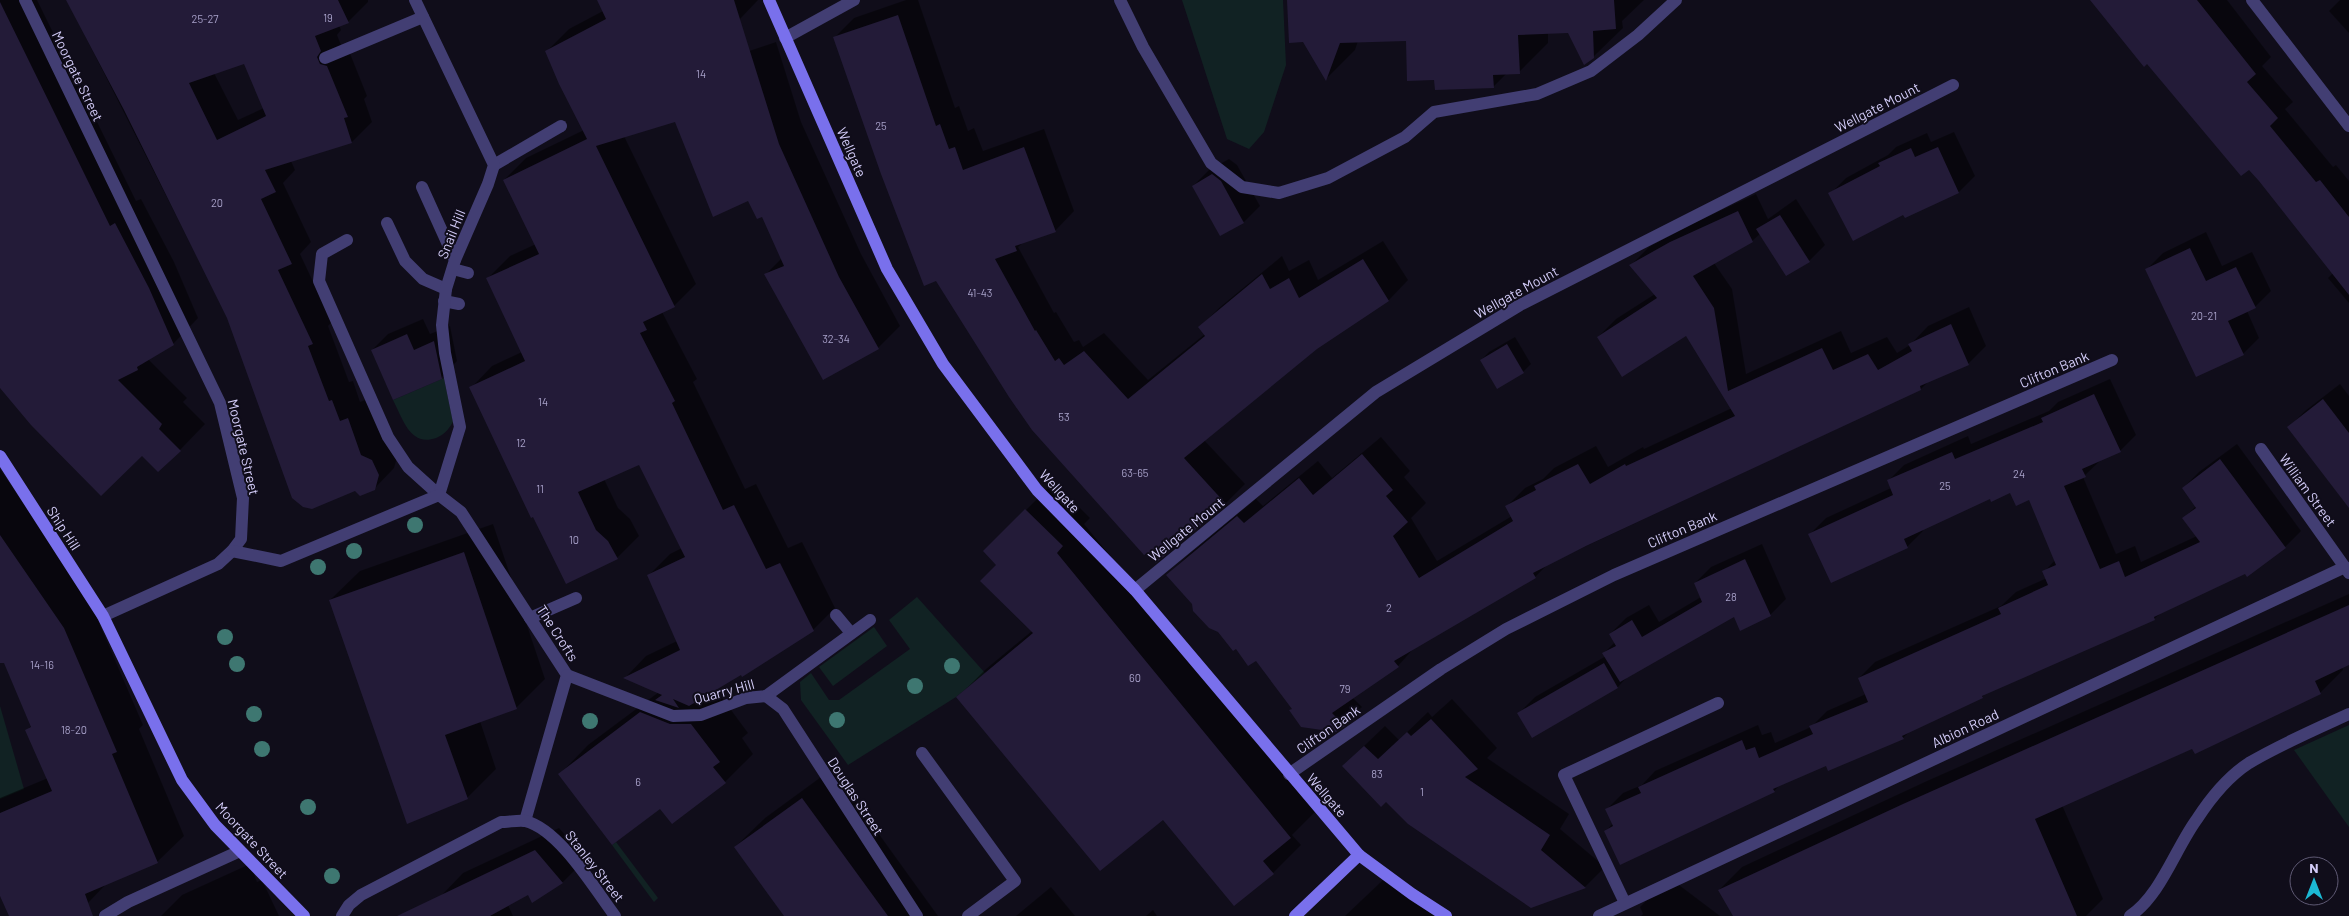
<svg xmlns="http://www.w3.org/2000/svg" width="2349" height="916" viewBox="0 0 2349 916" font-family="Barlow,sans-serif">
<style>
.green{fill:#112223}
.shadow{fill:#0007;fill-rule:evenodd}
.building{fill:#231b38;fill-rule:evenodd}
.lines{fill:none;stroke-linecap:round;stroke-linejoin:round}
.lane{stroke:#423e73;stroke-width:12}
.street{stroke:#423e73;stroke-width:12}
.secondary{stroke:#7970ec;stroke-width:12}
.tree{fill:#3e7771}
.labels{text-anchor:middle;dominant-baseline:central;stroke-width:4;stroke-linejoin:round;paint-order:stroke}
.number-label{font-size:11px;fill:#a7a0c8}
.street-label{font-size:14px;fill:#d3ccf8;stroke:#100d1a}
</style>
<rect width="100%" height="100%" fill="#100d1a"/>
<!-- green -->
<g class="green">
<path d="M1182 0H1283L1286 65 1264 132 1249 149 1227 139Z"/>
<path d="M444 378 453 422C448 430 445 434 436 438 410 447 403 419 393 400Z"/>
<path d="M917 597 985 673 956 697 848 765 801 700 800 682 811 673 829 700H839L910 649 889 620Z"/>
<path d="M874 627 887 646 833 686 819 667Z"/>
<path d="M0 706 24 789 0 799Z"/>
<path d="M2349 725V827L2294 750Z"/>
<path d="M616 842 658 898 654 902 612 845Z"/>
</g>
<!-- shadow -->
<g class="shadow">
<path d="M0 0H37L136 201 141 199 174 262 198 318 173 344 148 359 187 398 183 402 205 424 180 450 142 455 0 377Z"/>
<path d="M67 0H368V2L348 22 339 25 341 30 337 35 341 45 347 46 367 96 364 99 372 122 352 142 291 161 295 170 283 183 311 242 300 254 332 322 328 326 349 382 353 381 360 402 368 399 398 454 394 468 374 489 228 318ZM245 62 264 108 238 120 214 73Z"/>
<path d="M598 0H758L740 19 667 79 776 42 801 122 861 254 900 326 878 348 823 379 766 274 782 258 762 216 676 120 624 136 696 284 674 306 662 312 697 379 693 382 745 489 756 484 788 548 802 542 835 608 813 630 705 695H720L748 733 742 738 753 754 725 782 660 807 560 774 588 745 659 692 625 678 646 656 677 641 648 576 670 554 682 548 640 463 604 479 618 508 630 519 639 536 617 558 471 388 492 366 522 352 488 278 510 256 536 244 504 180 526 158 584 130 547 51 569 29 603 11Z"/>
<path d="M906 0H918L955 108 959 106 968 131 974 128 983 151 1044 129 1074 211 1055 231 1024 242 1018 247 1054 313 1056 312 1074 342 1079 340 1083 347 1104 333 1148 380 1205 334 1200 327 1219 308 1282 256 1289 271 1309 260 1318 280 1383 241 1408 280 1389 300 1316 348 1204 440 1245 484 1226 503 1156 561 835 37 854 18Z"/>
<path d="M1288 0H1644L1622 21 1623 28 1593 57 1569 31 1548 32V43L1519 72 1507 73 1493 87 1436 79 1407 39 1358 41 1355 50 1326 79Z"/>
<path d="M2092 0H2227L2271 57 2262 66 2293 102 2285 109 2333 167 2336 165 2349 181V303L2328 278 2333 273 2260 180 2147 62Z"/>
<path d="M2340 0H2349V33L2329 11Z"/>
<path d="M1954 132 1975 176 1959 192 1905 216 1903 213 1830 194 1846 178 1888 155 1896 147 1927 133 1931 142Z"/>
<path d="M1229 159 1237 165 1260 206 1244 222 1193 186 1209 170Z"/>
<path d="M1756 194 1768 219 1796 199 1825 245 1809 261 1760 234 1752 241 1714 263 1732 289 1746 374 1841 331 1851 353 1887 337 1897 353 1910 345 1928 326 1969 307 1986 346 1968 364 1929 381 1921 389 1548 564 1535 577 1415 647 1398 666 1352 697 1362 707 1335 731 1291 710 1293 708 1256 660 1236 648 1168 575 1186 557 1256 499 1263 506 1318 461 1332 478 1381 437 1410 471 1404 477 1426 503 1411 518 1437 561 1512 516 1507 506 1525 488 1543 479 1554 468 1596 446 1608 467 1643 447 1644 449 1732 408 1686 335 1598 337 1616 319 1655 294 1631 265 1649 247 1690 225Z"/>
<path d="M2206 232 2222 266 2252 252 2271 291 2255 307 2247 311 2259 338 2243 354 2147 269 2163 253Z"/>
<path d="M423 319 430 334 450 326 457 361 441 378 372 350 388 334Z"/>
<path d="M1515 337 1531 364 1523 372 1481 360 1489 352Z"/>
<path d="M2110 379 2136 435 2120 451 2102 459 2083 477 2116 554 2135 546 2141 562 2197 536 2184 518 2196 506 2183 488 2199 472 2237 444 2301 531 2285 547 2245 573 2161 613 2154 619 1987 692 1982 697 1911 730 1903 738 1827 764 1780 785 1774 791 1606 831 1613 823 1607 809 1623 793 1642 785 1655 771 1758 725 1762 735 1771 732 1775 743 1811 727 1827 711 1866 694 1859 678 1875 662 2001 606 2016 592 2047 578 2044 572 2055 560 2029 499 2011 492 1990 498 1922 529 1923 531 1907 547 1810 534 1826 518 1891 488 1888 481 1904 465 1968 436 1971 444 2049 411 2058 402Z"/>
<path d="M2340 384 2349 396V506L2289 427 2305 411Z"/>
<path d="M0 469 90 602 143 725 139 729 184 836 157 862 107 883 88 903 56 916H10L0 893V798L48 778 27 730 32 725 0 649Z"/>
<path d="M1054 482 1090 518 1084 524 1318 809 1292 835 1301 845 1273 873 1163 818 958 697 986 669 1032 631 998 565 985 551Z"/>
<path d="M493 524 545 679 516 708 480 721 496 769 467 798 330 600 360 571Z"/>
<path d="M1762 544 1786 599 1770 615H1734L1628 676 1618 687 1532 736 1519 713 1535 697 1606 656 1604 653 1615 642 1610 634 1626 618 1649 605 1659 622 1701 597 1695 583 1711 567Z"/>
<path d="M2349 594V663L2342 667 2343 670 2320 693 2062 805 2103 899 2086 916H1734L1719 890 1742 867 1927 781Z"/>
<path d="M1452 699 1497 748 1487 758 1569 814 1560 829 1605 867 1585 887 1531 907 1364 746 1385 726 1399 740 1428 712 1432 717Z"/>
<path d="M832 769 938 916H786L735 847 765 818Z"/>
<path d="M559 828 586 859 563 882 533 901 528 894 508 905 513 916H434L440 897 463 873Z"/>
<path d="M250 864 257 882 262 880 279 916H161L182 895Z"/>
<path d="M1671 879 1720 916H1641L1643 914 1640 907 1665 882Z"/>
<path d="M1383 880 1451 916H1345Z"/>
<path d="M1051 887 1075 916H1016Z"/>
<path d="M1153 910 1157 916H1146Z"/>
</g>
<!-- building -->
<g class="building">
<path d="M66 0H338L349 23 315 36 321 51 317 57 320 64 327 66 348 117 344 118 352 143 265 170 276 192 261 199 292 264 278 270 313 344 308 346 329 401 332 400 340 421 348 418 361 455 372 460 379 475 375 490 360 496 355 491 312 509 303 507 292 498 227 318 124 110ZM244 64 266 116 217 140 189 83Z"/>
<path d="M597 0H734L779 144 839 277 879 349 823 380 764 274 784 266 762 217 757 219 748 201 713 217 675 122 596 146 675 307 643 322 647 330 640 333 675 401 672 403 723 510 734 505 766 569 780 563 814 631 742 677 741 675 689 706 673 699 679 708 655 700 662 695 623 678 680 650 647 575 685 557 639 465 578 492 596 530 608 541 618 559 566 584 533 517 531 518 469 387 525 361 486 278 539 254 503 180 587 139 559 84 545 51 606 19Z"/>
<path d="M1287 0H1614L1616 29 1593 31 1594 58 1584 65 1568 33 1518 35 1520 74 1493 75 1494 88 1435 90 1434 80 1407 81 1406 41 1340 43 1326 81 1303 42 1289 43Z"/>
<path d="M2090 0H2197L2256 74 2247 82 2278 118 2270 126 2316 182 2320 180 2349 217V295L2259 181 2249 170 2241 176 2147 64 2144 67Z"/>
<path d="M0 2 110 226 115 223 149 288 174 345 137 367 138 370 118 380 162 424 159 429 181 451 158 472 142 456 101 496 31 425 0 388Z"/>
<path d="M898 15 936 126 940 124 949 149 955 147 963 170 1024 147 1056 232 1015 246 1017 251 995 259 1035 331 1036 330 1055 361 1059 358 1064 365 1084 351 1128 399 1205 336 1198 327 1262 274 1270 289 1289 278 1299 298 1363 259 1389 301 1317 349 1184 458 1226 504 1156 563 1147 553 1144 555 1032 430 1009 397 936 281 924 286 881 174 833 37Z"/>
<path d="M1938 147 1959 193 1905 218 1903 215 1853 241 1828 193 1880 166 1878 163 1911 148 1915 157Z"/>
<path d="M1212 174 1221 181 1244 223 1220 236 1192 186Z"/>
<path d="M1738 211 1753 242 1693 276 1714 308 1728 391 1822 348 1833 370 1868 354 1878 370 1912 351 1908 344 1951 324 1969 365 1920 386 1921 390 1586 546 1533 573 1536 578 1394 661 1399 667 1332 713 1345 726 1336 732 1301 727 1289 710 1292 709 1256 661 1248 666 1236 649 1233 651 1218 632 1209 628 1193 611 1192 604 1166 575 1237 516 1244 523 1299 478 1313 495 1362 454 1393 490 1386 496 1408 522 1393 536 1419 578 1513 521 1505 506 1536 490 1534 486 1578 464 1590 484 1625 464 1626 466 1735 416 1686 336 1622 377 1597 337 1657 298 1629 265 1670 242Z"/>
<path d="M1780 215 1810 262 1786 276 1756 229Z"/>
<path d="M2190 248 2206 281 2236 267 2256 308 2228 321 2244 355 2196 377 2145 269Z"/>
<path d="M407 334 414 350 434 341 442 379 393 400 371 350Z"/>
<path d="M1507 344 1524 373 1497 389 1480 360Z"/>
<path d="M2094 394 2121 452 2082 469 2086 477 2064 486 2100 569 2119 561 2125 577 2200 542 2182 518 2196 508 2182 488 2220 459 2286 548 2247 577 2245 574 2154 617 2155 620 1982 696 1983 698 1902 736 1904 739 1828 771 1826 766 1773 789 1775 792 1620 865 1604 831 1613 826 1605 809 1641 793 1638 787 1742 740 1746 750 1755 747 1759 758 1813 734 1809 726 1868 702 1858 678 2001 614 1998 608 2048 585 2042 571 2056 565 2029 500 2016 506 2010 493 1991 502 1990 499 1904 539 1908 548 1831 583 1808 534 1893 495 1887 480 1952 452 1955 459 2043 422 2041 418Z"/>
<path d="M2323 399 2349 433V508L2287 427Z"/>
<path d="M1025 509 1063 546 1057 553 1291 838 1263 861 1274 874 1234 906 1163 820 1100 871 956 697 1033 633 980 581 996 565 983 551Z"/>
<path d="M0 535 64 628 117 752 112 754 158 863 85 894 93 916H9L0 896V813L52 791 25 730 31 727 4 663H0Z"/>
<path d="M464 552 517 709 445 735 468 799 407 824 329 600Z"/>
<path d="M1745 559 1771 616 1740 631 1734 617 1620 682 1602 653 1616 646 1609 634 1632 620 1642 637 1702 602 1694 583Z"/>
<path d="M2349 605V665L2315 681 2321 694 2195 754 2192 749 2035 819 2077 916H1733L1718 890 1903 804Z"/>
<path d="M1604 663 1618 688 1532 738 1517 713Z"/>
<path d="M640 712 670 724H691L720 762 713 767 726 783 672 824 660 809 612 845 558 774Z"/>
<path d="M1431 719 1478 769 1465 777 1550 835 1541 850 1586 888 1531 908 1408 824 1386 802 1381 807 1342 766 1364 746 1378 759 1407 732 1411 736Z"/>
<path d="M802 798 888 916H784L734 847Z"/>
<path d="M535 850 563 883 532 903 528 895 490 916H397Z"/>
</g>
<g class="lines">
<!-- lane -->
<g class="lane">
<path d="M1120 0 1143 47 1211 163 1242 187 1279 193 1328 178 1405 137 1434 112 1537 94 1591 71 1638 35 1676 0"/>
<path d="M785 38 854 0"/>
<path d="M325 58 423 17"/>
<path d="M494 165 561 126"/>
<path d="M422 187 455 260"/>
<path d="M387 223 405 261 423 279 446 289"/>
<path d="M347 240 322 254 319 281 388 437 408 467 439 495"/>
<path d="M453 269 468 273"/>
<path d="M444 301 459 304"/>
<path d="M836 615 851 633"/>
<path d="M530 618 576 598"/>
<path d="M922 753 1015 881 968 916"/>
<path d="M1625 903 1564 775 1718 703"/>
<path d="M105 916 128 902 240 851"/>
<path d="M2130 916C2161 895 2175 849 2197 819 2210 799 2229 776 2249 763 2281 744 2316 729 2349 714"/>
</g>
<!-- street -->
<g class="street">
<path d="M25 0 220 403 243 498 241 539 232 551 218 564 103 616"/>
<path d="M415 0 494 165 488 184 455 260 446 289 442 325 445 353 460 427 439 495"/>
<path d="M2252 0 2349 126"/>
<path d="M2261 449 2349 573"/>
<path d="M232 551 281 561 439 495 461 512 567 675 525 821"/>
<path d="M1135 590 1376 392 1520 305 1953 85"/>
<path d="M567 675 673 716 701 715 746 698 766 696 870 620"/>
<path d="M766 696 783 709 917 916"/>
<path d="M1289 774 1441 669 1506 629 1614 575 2112 360"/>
<path d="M342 916 349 905 361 895 501 822C509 822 518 820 525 821 559 829 594 888 615 916"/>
<path d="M1599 916 2345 567"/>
</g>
<!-- secondary -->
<g class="secondary">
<path d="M769 0 887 269 943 364 1037 490 1135 590 1359 855 1412 894 1446 916"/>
<path d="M0 456 103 616 182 780 215 825 304 916"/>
<path d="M1295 916 1359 855"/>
</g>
</g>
<!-- trees -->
<g class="tree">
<circle cx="415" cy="525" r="8"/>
<circle cx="354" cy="551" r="8"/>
<circle cx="318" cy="567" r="8"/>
<circle cx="225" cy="637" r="8"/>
<circle cx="237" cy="664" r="8"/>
<circle cx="952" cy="666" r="8"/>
<circle cx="915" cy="686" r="8"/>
<circle cx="254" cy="714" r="8"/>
<circle cx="837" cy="720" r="8"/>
<circle cx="590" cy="721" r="8"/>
<circle cx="262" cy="749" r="8"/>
<circle cx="308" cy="807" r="8"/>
<circle cx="332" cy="876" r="8"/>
</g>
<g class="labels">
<!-- number labels -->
<g class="number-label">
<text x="328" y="17">19</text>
<text x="205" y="18">25-27</text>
<text x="701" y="73">14</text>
<text x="881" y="125">25</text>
<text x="217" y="202">20</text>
<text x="980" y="292">41-43</text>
<text x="2204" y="315">20-21</text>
<text x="836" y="338">32-34</text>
<text x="543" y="401">14</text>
<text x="1064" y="416">53</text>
<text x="521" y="442">12</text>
<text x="1135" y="472">63-65</text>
<text x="2019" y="473">24</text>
<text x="1945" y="485">25</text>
<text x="540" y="488">11</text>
<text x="574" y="539">10</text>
<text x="1731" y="596">28</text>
<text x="1389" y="607">2</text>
<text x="42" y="664">14-16</text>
<text x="1135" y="677">60</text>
<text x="1345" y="688">79</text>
<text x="74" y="729">18-20</text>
<text x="1377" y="773">83</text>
<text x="638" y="781">6</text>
<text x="1422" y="791">1</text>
</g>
<!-- street labels -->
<g class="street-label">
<text transform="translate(78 76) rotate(64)">Moorgate Street</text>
<text transform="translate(1877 107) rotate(-27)">Wellgate Mount</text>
<text transform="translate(852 152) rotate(66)">Wellgate</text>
<text transform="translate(451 234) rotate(-68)">Snail Hill</text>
<text transform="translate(1516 292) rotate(-29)">Wellgate Mount</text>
<text transform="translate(2054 369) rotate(-23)">Clifton Bank</text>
<text transform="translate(244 447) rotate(77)">Moorgate Street</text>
<text transform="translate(2308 490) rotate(54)">William Street</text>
<text transform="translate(1060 491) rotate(48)">Wellgate</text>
<text transform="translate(64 528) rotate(57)">Ship Hill</text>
<text transform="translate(1186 529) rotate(-39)">Wellgate Mount</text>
<text transform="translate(1682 529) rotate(-23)">Clifton Bank</text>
<text transform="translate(558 633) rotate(57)">The Crofts</text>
<text transform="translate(724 691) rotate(-15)">Quarry Hill</text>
<text transform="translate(1965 728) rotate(-25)">Albion Road</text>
<text transform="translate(1328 729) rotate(-35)">Clifton Bank</text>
<text transform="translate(1327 795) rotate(49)">Wellgate</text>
<text transform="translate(856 796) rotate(57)">Douglas Street</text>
<text transform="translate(252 840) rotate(47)">Moorgate Street</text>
<text transform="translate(595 866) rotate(52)">Stanley Street</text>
</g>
</g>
<!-- north arrow -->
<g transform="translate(2314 881)"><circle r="24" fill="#100d1a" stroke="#5e5973"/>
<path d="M0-4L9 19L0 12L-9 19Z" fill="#1cb9d4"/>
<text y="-8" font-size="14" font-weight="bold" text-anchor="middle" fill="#d3ccf8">N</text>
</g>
</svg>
